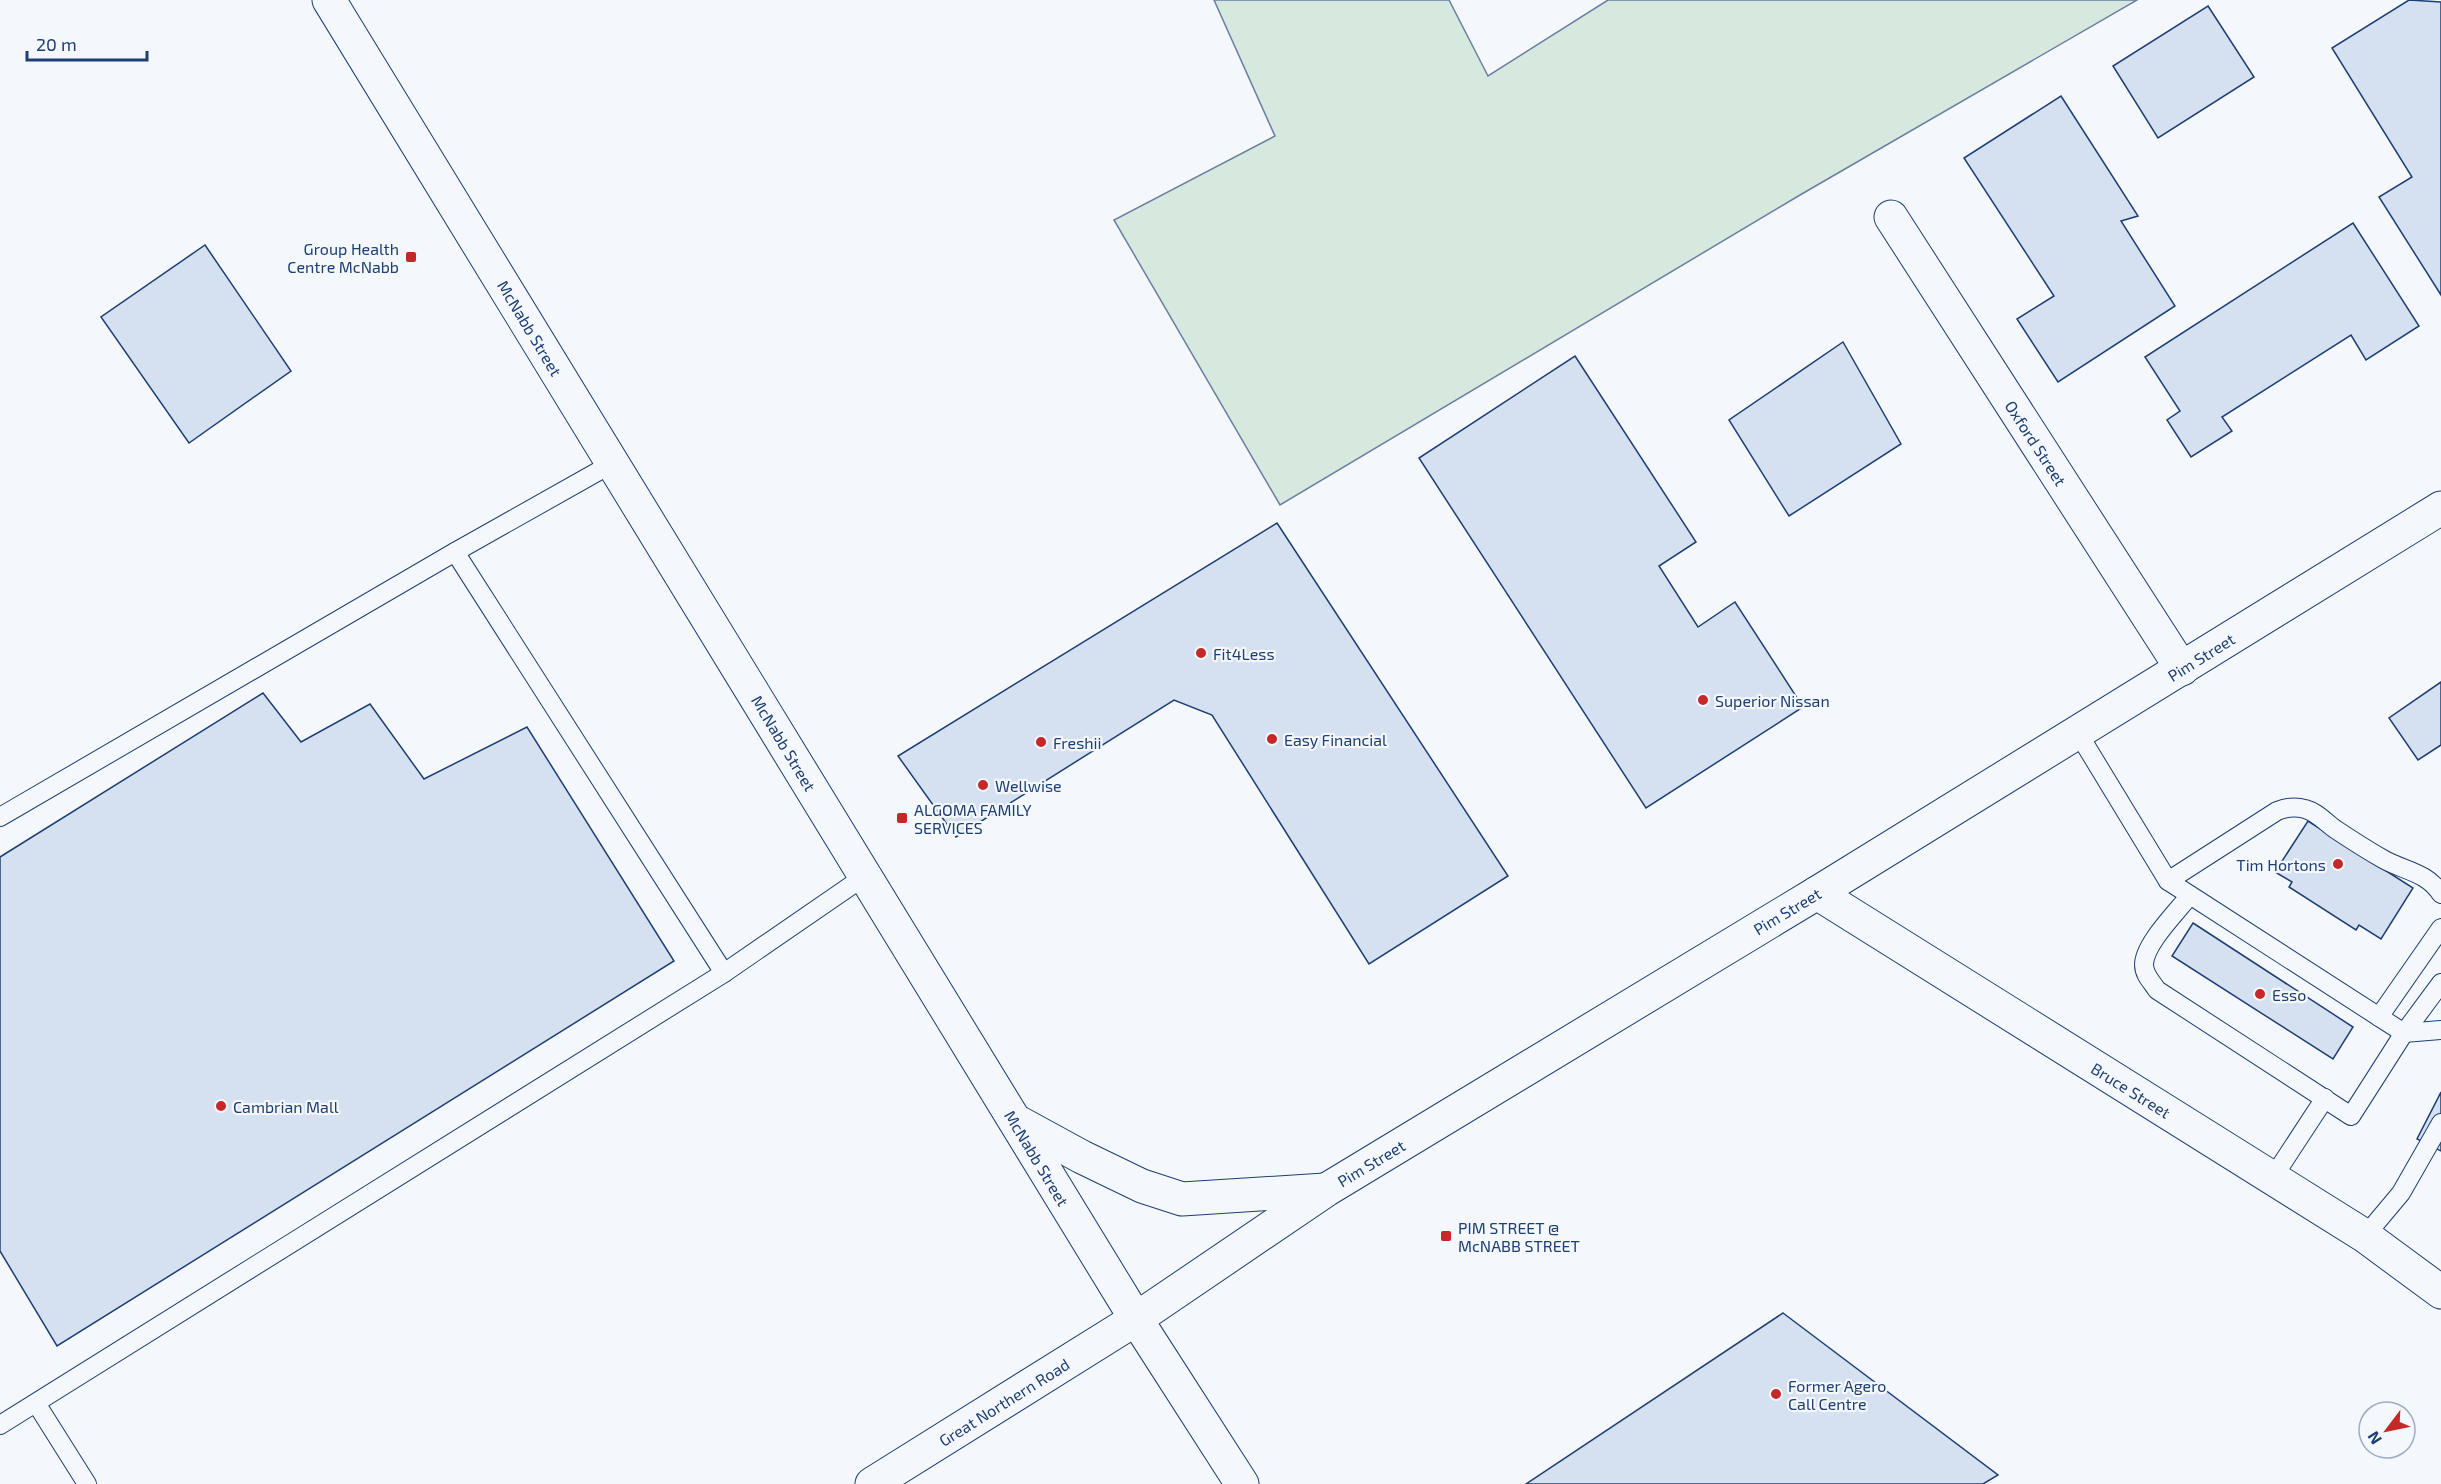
<svg xmlns="http://www.w3.org/2000/svg" width="2441" height="1484" viewBox="0 0 2441 1484" font-family="'Exo 2',sans-serif">
<style>
.green{fill:#d7e8df;stroke:#687fa3;stroke-width:1.5}
.building{fill:#d5e0f0;stroke:#1d3f73;stroke-width:1.5}
.lines{fill:none;stroke-linecap:round;stroke-linejoin:round}
.lane-casing{stroke:#1d3f73;stroke-width:20}
.street-casing{stroke:#1d3f73;stroke-width:35}
.secondary-casing{stroke:#1d3f73;stroke-width:35}
.lane{stroke:#f4f7fb;stroke-width:18}
.street{stroke:#f4f7fb;stroke-width:33}
.secondary{stroke:#f4f7fb;stroke-width:33}
.poi-dot{fill:#c62828;stroke:#f4f7fb;stroke-width:2}
.labels{text-anchor:middle;dominant-baseline:central;stroke-width:4.5;stroke-linejoin:round;paint-order:stroke}
.poi-label{font-size:16px;fill:#1d3f73;stroke:#f4f7fb;text-anchor:start}
.street-label{font-size:16px;fill:#1d3f73;stroke:#f4f7fb}
</style>
<rect width="100%" height="100%" fill="#f4f7fb"/>
<!-- green -->
<path class="green" d="M1214 0H1449L1488 76 1608 0H2137L1800 195 1280 505 1114 220 1275 136Z"/>
<!-- building -->
<g class="building">
<path d="M2409 0 2441 2V295L2379 197 2412 177 2332 48Z"/>
<path d="M2208 6 2254 77 2158 138 2113 66Z"/>
<path d="M2061 96 2138 216 2121 221 2175 306 2058 382 2017 319 2054 296 1964 158Z"/>
<path d="M2353 223 2419 326 2366 360 2351 335 2222 417 2232 431 2191 457 2167 420 2180 411 2145 357Z"/>
<path d="M205 245 291 371 189 443 101 317Z"/>
<path d="M1843 342 1901 444 1789 516 1729 420Z"/>
<path d="M1575 356 1696 542 1659 566 1698 627 1735 602 1803 707 1646 808 1419 458Z"/>
<path d="M1277 523 1508 876 1369 964 1212 715 1174 700 956 837 898 756Z"/>
<path d="M2441 682V745L2418 760 2389 718Z"/>
<path d="M263 693 301 742 370 704 424 779 527 727 674 961 57 1346 0 1251V857Z"/>
<path d="M2308 821 2413 888 2381 939 2359 925 2356 930 2289 887 2292 882 2275 872Z"/>
<path d="M2193 923 2353 1027 2333 1059 2172 956Z"/>
<path d="M2441 1092V1151L2417 1139Z"/>
<path d="M1783 1313 1998 1475 1983 1484H1526Z"/>
</g>
<g class="lines">
<defs>
<g id="lane">
<path d="M455 552 724 973"/>
<path d="M2078 733 2168 881 2190 895 2404 1033 2351 1116 2157 990C2152 982 2144 975 2144 965 2144 944 2177 912 2190 895"/>
<path d="M0 817 455 552 613 463"/>
<path d="M2168 881 2277 811C2287 807 2295 806 2305 809 2317 812 2325 822 2335 829 2350 839 2367 850 2383 859 2404 871 2427 872 2441 894"/>
<path d="M2379 1017 2441 928"/>
<path d="M2404 1033 2441 983"/>
<path d="M2404 1033 2441 1030"/>
<path d="M2272 1179 2325 1098"/>
<path d="M2365 1236 2401 1193 2441 1123"/>
<path d="M36 1403 87 1484"/>
<path d="M0 1425 724 973 865 876"/>
</g>
<path id="street" d="M1891 217 2182 669"/>
<g id="secondary">
<path d="M329 0 1136 1319 1242 1484"/>
<path d="M1817 893 2365 1236 2441 1292"/>
<path d="M1016 1121 1082 1157 1142 1186 1182 1199 1325 1190"/>
<path d="M872 1484 1136 1319 1326 1190 1817 893 2441 508"/>
</g>
</defs>
<!-- lane casing -->
<use href="#lane" class="lane-casing"/>
<!-- street casing -->
<use href="#street" class="street-casing"/>
<!-- secondary casing -->
<use href="#secondary" class="secondary-casing"/>
<!-- lane -->
<use href="#lane" class="lane"/>
<!-- street -->
<use href="#street" class="street"/>
<!-- secondary -->
<use href="#secondary" class="secondary"/>
</g>
<!-- markers -->
<g class="poi-dot">
<rect x="405" y="251" width="12" height="12" rx="3"/>
<circle cx="1201" cy="653" r="6"/>
<circle cx="1703" cy="700" r="6"/>
<circle cx="1272" cy="739" r="6"/>
<circle cx="1041" cy="742" r="6"/>
<circle cx="983" cy="785" r="6"/>
<rect x="896" y="812" width="12" height="12" rx="3"/>
<circle cx="2338" cy="864" r="6"/>
<circle cx="2260" cy="994" r="6"/>
<circle cx="221" cy="1106" r="6"/>
<rect x="1440" y="1230" width="12" height="12" rx="3"/>
<circle cx="1776" cy="1394" r="6"/>
</g>
<g class="labels">
<!-- poi labels -->
<g class="poi-label">
<text x="399" y="248" text-anchor="end">Group Health<tspan x="399" dy="18">Centre McNabb</tspan></text>
<text x="1213" y="653">Fit4Less</text>
<text x="1715" y="700">Superior Nissan</text>
<text x="1284" y="739">Easy Financial</text>
<text x="1053" y="742">Freshii</text>
<text x="995" y="785">Wellwise</text>
<text x="914" y="809">ALGOMA FAMILY<tspan x="914" dy="18">SERVICES</tspan></text>
<text x="2326" y="864" text-anchor="end">Tim Hortons</text>
<text x="2272" y="994">Esso</text>
<text x="233" y="1106">Cambrian Mall</text>
<text x="1458" y="1227">PIM STREET @<tspan x="1458" dy="18">McNABB STREET</tspan></text>
<text x="1788" y="1385">Former Agero<tspan x="1788" dy="18">Call Centre</tspan></text>
</g>
<!-- street labels -->
<g class="street-label">
<text transform="translate(530 328) rotate(59)">McNabb Street</text>
<text transform="translate(2036 443) rotate(57)">Oxford Street</text>
<text transform="translate(2201 657) rotate(-32)">Pim Street</text>
<text transform="translate(784 743) rotate(59)">McNabb Street</text>
<text transform="translate(1787 911) rotate(-31)">Pim Street</text>
<text transform="translate(2131 1090) rotate(32)">Bruce Street</text>
<text transform="translate(1037 1158) rotate(59)">McNabb Street</text>
<text transform="translate(1371 1163) rotate(-31)">Pim Street</text>
<text transform="translate(1004 1402) rotate(-32)">Great Northern Road</text>
</g>
</g>
<!-- north arrow -->
<g transform="translate(2387 1430) rotate(238)"><circle r="28" fill="#f4f7fb" stroke="#9eadc5" stroke-width="1.5"/>
<path d="M0-4.5L10 22L0 15L-10 22Z" fill="#c62828"/>
<text y="-9" font-size="16" font-weight="bold" text-anchor="middle" fill="#1d3f73">N</text>
</g>
<!-- scale -->
<path d="M27 51v9h120v-9" fill="none" stroke="#1d3f73" stroke-width="3"/>
<text x="36" y="51" font-size="18" fill="#1d3f73" stroke="#f4f7fb" stroke-width="4.5" paint-order="stroke">20 m</text>
</svg>
